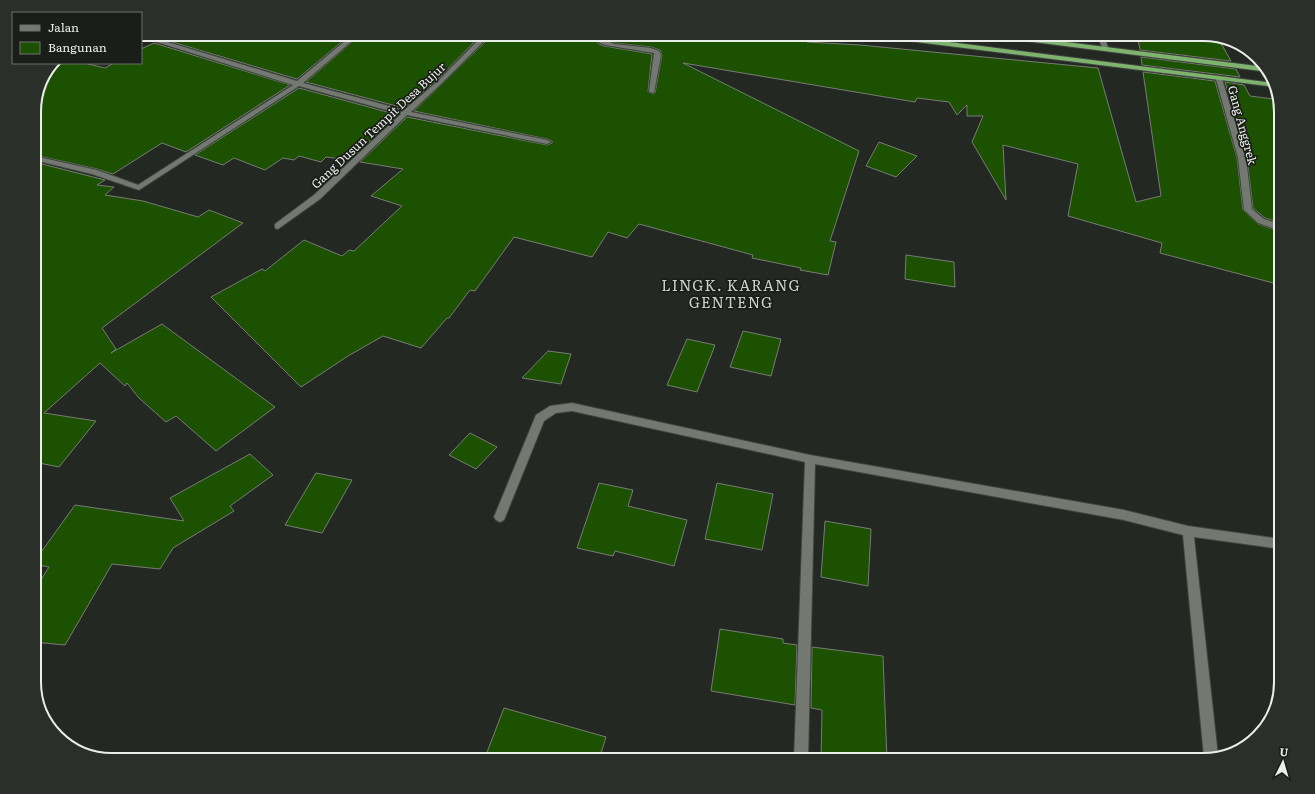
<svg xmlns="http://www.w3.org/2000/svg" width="1315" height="794" viewBox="0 0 1315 794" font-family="Literata,serif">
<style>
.building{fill:#1c5101;stroke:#777c75}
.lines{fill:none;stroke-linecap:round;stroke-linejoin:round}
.minor-casing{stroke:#414540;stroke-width:2}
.trunk-casing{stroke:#414540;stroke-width:2}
.minor{fill:#737871;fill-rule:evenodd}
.trunk{fill:#7eb36d;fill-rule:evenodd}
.labels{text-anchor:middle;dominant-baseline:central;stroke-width:3.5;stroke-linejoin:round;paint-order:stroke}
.far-street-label{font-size:12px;fill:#eaede9;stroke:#1a1e18}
.neighbourhood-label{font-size:15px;letter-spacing:1px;fill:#cad0c8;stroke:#1a1e18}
.rim{fill:none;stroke:#eaede9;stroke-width:2}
</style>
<rect width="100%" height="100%" fill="#232822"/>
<!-- building -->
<g class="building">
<path d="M171 34H351L297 79 162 39Z"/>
<path d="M361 34H463L479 37 437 80 404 108 306 82Z"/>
<path d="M505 34H596L595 39 599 44 604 46 652 54 648 92 654 94 655 93 662 55 660 50 651 47 614 43 604 37 605 34H773L808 38 807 42 860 45 1098 68 1136 202 1161 196 1143 72 1215 81 1237 158 1243 210 1258 224 1281 232V285L1160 253 1162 243 1068 216 1078 164 1003 145 1006 200 972 142 983 116H967V105L957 115 949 102 917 98 915 102 683 63 859 151 830 241 836 242 828 275 800 270 801 268 752 258 753 255 639 224 627 238 608 232 592 257 514 237 475 291 470 290 449 318H447L421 348 383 336 348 356 301 387 211 297 262 269 265 271 304 240 342 256 349 250 354 251 402 206 371 196 403 169 360 162 407 117 547 145 552 143V141L547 139 414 111 488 39 500 41Z"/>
<path d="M1137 34H1203L1218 38 1231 61 1140 50Z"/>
<path d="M154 43 290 85 186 152 162 143 113 174 97 169 34 155V107L40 82 53 63H84L105 68 114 63H141V49Z"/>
<path d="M1141 57 1236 69 1240 77 1142 65Z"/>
<path d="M1225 82 1244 85 1250 96 1273 99 1279 118 1281 223 1265 218 1253 208 1247 158Z"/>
<path d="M299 88 398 115 349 160 326 157 321 162 299 156 294 160 283 158 265 170 234 158 223 165 195 155Z"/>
<path d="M879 142 917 156 896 177 866 166Z"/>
<path d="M34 162 105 180 97 185 114 187 105 195 143 201 198 217 209 210 243 223 102 328 116 349 111 353 162 324 275 407 216 451 176 416 166 422 139 398 127 383 125 386 100 363 44 413 96 421 59 467 34 462Z"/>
<path d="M906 255 954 262 955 287 905 279Z"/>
<path d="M743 331 781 339 771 376 730 367Z"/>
<path d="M687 339 715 345 697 392 667 385Z"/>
<path d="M548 351 571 354 561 384 522 378Z"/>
<path d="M470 433 497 447 476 469 449 455Z"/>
<path d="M250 454 273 475 230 506 234 511 173 548 160 569 112 564 65 645 34 642V591L49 567 34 564V562L75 505 184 521 170 498Z"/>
<path d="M316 473 352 480 322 533 285 525Z"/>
<path d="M599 483 633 490 628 506 687 520 674 566 615 551 613 556 577 548Z"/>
<path d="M717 483 773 494 762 550 705 539Z"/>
<path d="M825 521 871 529 868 586 821 577Z"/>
<path d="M720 629 783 639V643L797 645 795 705 711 691Z"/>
<path d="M812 647 883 656 887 760H821L822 710 811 708Z"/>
<path d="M504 708 606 737 599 760H484Z"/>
</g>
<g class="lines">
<defs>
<g id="minor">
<path d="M141 34 297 81 353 34H360L303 83 404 110 438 81 484 34H491L442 83 411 112 547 140 551 142 547 144 407 115 320 199 278 229 275 228V224L314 195 401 114 299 86 139 190 92 174 34 160V156L97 170 138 185 293 85 141 37Z"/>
<path d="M598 34H604L602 38 614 44 651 48 659 51 661 55 654 93 649 92 654 53 605 45 600 43 596 38Z"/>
<path d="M1097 34H1103L1109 50 1108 51 1103 50Z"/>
<path d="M1219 77 1222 79 1246 158 1252 209 1264 219 1281 225V231L1258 223 1244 210 1238 158 1216 79Z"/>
<path d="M572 403 810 455 1124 510 1188 526 1281 539V549L1194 537 1218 756 1205 760 1204 758 1183 535 1124 520 815 464 808 760H794L805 462 572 411 556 413 544 421 504 520 500 522 496 520 494 517 536 415 550 406Z"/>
</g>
<g id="trunk">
<path d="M866 34H886L1273 83 1275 87 869 36Z"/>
<path d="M984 34H1003L1265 67 1269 72 987 36Z"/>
</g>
</defs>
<!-- minor casing -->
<use href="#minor" class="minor-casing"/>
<!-- trunk casing -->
<use href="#trunk" class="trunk-casing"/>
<!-- minor -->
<use href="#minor" class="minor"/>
<!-- trunk -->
<use href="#trunk" class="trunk"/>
</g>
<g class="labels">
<!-- far-street labels -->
<g class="far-street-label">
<text transform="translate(378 125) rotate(-43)">Gang Dusun Tempit Desa Bujur</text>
<text transform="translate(1243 125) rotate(75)">Gang Anggrek</text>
</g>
<!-- neighbourhood labels -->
<g class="neighbourhood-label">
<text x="731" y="284">LINGK. KARANG<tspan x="731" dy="17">GENTENG</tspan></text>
</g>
</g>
<!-- crop -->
<path d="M0 0H1315V794H0ZM112 41H1203A71 71 0 0 1 1274 112V682A71 71 0 0 1 1203 753H112A71 71 0 0 1 41 682V112A71 71 0 0 1 112 41Z" fill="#2b2f29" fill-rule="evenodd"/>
<path class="rim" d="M112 41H1203A71 71 0 0 1 1274 112V682A71 71 0 0 1 1203 753H112A71 71 0 0 1 41 682V112A71 71 0 0 1 112 41Z"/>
<!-- legend -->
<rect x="12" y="12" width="130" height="52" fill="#1a1e18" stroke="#6d716c"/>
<rect x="20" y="25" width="20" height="6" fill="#737871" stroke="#6d716c"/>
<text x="48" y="32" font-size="12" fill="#eaede9">Jalan</text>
<rect x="20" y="42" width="20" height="12" fill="#1c5101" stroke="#6d716c"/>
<text x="48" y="52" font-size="12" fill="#eaede9">Bangunan</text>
<!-- north arrow -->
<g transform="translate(1283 762) rotate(5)" stroke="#1a1e18" stroke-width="3" paint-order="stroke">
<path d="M0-3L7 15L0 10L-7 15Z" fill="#eaede9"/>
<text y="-6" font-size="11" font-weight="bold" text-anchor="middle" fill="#eaede9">U</text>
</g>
</svg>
